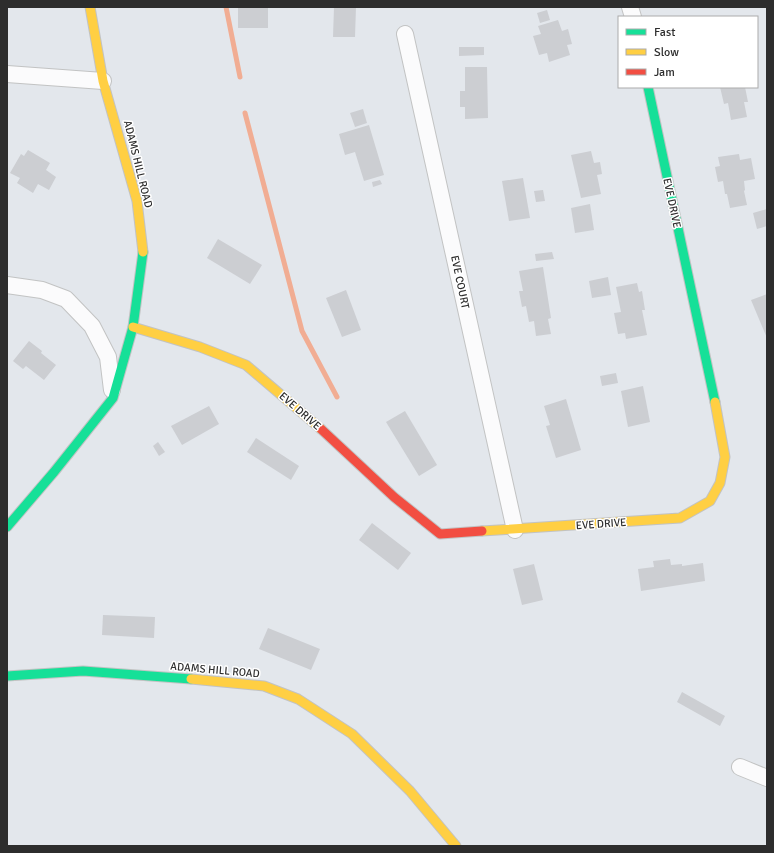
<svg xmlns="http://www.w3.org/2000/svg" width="774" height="853" viewBox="0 0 774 853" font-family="Signika,sans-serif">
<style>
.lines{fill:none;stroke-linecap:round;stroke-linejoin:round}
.stream{stroke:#f1ad93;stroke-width:5}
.building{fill:#ccced2}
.street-casing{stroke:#c2c3c3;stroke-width:18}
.fast-casing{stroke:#c2c3c3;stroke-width:11}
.slow-casing{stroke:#c2c3c3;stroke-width:11}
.jam-casing{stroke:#c2c3c3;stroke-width:11}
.street{stroke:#fbfbfc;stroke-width:16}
.fast{stroke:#16e098;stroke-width:9}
.slow{stroke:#ffcf43;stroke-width:9}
.jam{stroke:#f24e42;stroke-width:9}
.labels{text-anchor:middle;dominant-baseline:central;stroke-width:3;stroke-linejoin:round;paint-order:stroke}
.street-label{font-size:11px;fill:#2d2d2d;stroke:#fff}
</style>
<rect width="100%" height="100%" fill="#e3e7ec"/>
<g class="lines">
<!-- stream -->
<g class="stream">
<path d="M226 7 240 77"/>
<path d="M245 113 302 331 337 397"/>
</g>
</g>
<!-- building -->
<g class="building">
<rect x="238" y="7" width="30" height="21"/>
<path d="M334 7H356L355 37H333Z"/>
<path d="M547 10 550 20 540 23 537 13Z"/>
<path d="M558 20 562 31 568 29 572 44 567 45 570 55 549 62 547 53 539 55 533 36 541 34 538 26Z"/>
<path d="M459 47H484V55L459 56Z"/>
<path d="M465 67H487L488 118 465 119V107H460V91H465Z"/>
<path d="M720 87H745L748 102H744L747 117 731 120 728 103 724 104Z"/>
<path d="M363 109 367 123 355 127 350 113Z"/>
<path d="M369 125 384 175 364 181 355 152 345 155 339 134Z"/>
<path d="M28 150 50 163 46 170 56 177 49 190 38 184 33 193 17 183 20 178 10 173 21 154 24 156Z"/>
<path d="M591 151 594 163 600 162 602 174 597 175 601 194 581 198 571 155Z"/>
<path d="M739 154 740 160 751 158 755 179 744 181 745 190 744 191 747 205 730 208 727 194H725L723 181 718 182 715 167 720 166 718 157Z"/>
<path d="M523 178 530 218 509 221 502 181Z"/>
<path d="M380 180 382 184 373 187 372 182Z"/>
<path d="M543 190 545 201 536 202 534 191Z"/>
<path d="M590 204 594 230 575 233 571 208Z"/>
<path d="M767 209V226L757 229 753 213Z"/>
<path d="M218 239 262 265 250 284 207 258Z"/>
<path d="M552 252 554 259 536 261 535 254Z"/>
<path d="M543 267 551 318 548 319 551 334 536 336 534 321 529 322 526 306 522 307 519 291H523L519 271Z"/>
<path d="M608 277 611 295 592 298 589 281Z"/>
<path d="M637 283 639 292 642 291 645 310H642L647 335 626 339 625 333 618 334 614 313 621 312 616 287Z"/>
<path d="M346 290 361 330 342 337 326 298Z"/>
<path d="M767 294V338L751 300Z"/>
<path d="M29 341 42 351 41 353 56 365 44 380 26 366 23 369 13 361Z"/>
<path d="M616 373 618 383 602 386 600 376Z"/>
<path d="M643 386 650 422 628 427 621 391Z"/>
<path d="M566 399 581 450 556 458 546 426 550 425 544 406Z"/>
<path d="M209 406 219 424 182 445 171 426Z"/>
<path d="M405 411 437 465 419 476 386 422Z"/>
<path d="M256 438 299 466 291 480 247 452Z"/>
<path d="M158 442 165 452 159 456 153 446Z"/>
<path d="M372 523 411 553 398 570 359 540Z"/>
<path d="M670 559 671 565 682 564V566L703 563 705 581 641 591 638 569 654 567 653 561Z"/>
<path d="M534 564 543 600 522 605 513 569Z"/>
<path d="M103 615 155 617 154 638 102 635Z"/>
<path d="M268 628 320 649 311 670 259 649Z"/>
<path d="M682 692 725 716 720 726 677 702Z"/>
</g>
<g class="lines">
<defs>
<g id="street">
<path d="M630 7 633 17"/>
<path d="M405 34 515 530"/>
<path d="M7 74 103 81"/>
<path d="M7 285 42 290 66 299 92 326 108 357 112 390"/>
<path d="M740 767 767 778"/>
</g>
<g id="fast">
<path d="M648 87 715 402"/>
<path d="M7 527 54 472 113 398 133 327 143 252"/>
<path d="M7 676 83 671 191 679"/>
</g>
<g id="slow">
<path d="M90 7 103 81 137 201 143 252"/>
<path d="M133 327 200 347 246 365 321 429"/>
<path d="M482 531 680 518 710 501 720 483 725 457 715 402"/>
<path d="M191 679 264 686 298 699 352 734 410 791 456 846"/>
</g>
<path id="jam" d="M321 429 394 497 440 534 482 531"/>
</defs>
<!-- street casing -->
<use href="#street" class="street-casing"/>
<!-- fast casing -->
<use href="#fast" class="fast-casing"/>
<!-- slow casing -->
<use href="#slow" class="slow-casing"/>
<!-- jam casing -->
<use href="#jam" class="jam-casing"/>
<!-- street -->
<use href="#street" class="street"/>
<!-- fast -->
<use href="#fast" class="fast"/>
<!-- slow -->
<use href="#slow" class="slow"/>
<!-- jam -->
<use href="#jam" class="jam"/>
</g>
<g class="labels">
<!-- street labels -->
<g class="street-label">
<text transform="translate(138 164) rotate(76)">ADAMS HILL ROAD</text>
<text transform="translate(672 203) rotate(78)">EVE DRIVE</text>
<text transform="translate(460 282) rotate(78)">EVE COURT</text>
<text transform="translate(300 411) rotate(41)">EVE DRIVE</text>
<text transform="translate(601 524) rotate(-4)">EVE DRIVE</text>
<text transform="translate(215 670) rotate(5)">ADAMS HILL ROAD</text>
</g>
</g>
<!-- border -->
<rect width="774" height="853" fill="none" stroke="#2d2d2d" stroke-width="16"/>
<!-- legend -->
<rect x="618" y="16" width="140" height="72" fill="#ffffff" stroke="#ababab"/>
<rect x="626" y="29" width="20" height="6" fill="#16e098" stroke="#ababab"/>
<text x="654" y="36" font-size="12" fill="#2d2d2d">Fast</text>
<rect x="626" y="49" width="20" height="6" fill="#ffcf43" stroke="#ababab"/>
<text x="654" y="56" font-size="12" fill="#2d2d2d">Slow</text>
<rect x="626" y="69" width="20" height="6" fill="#f24e42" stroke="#ababab"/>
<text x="654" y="76" font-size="12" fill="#2d2d2d">Jam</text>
</svg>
